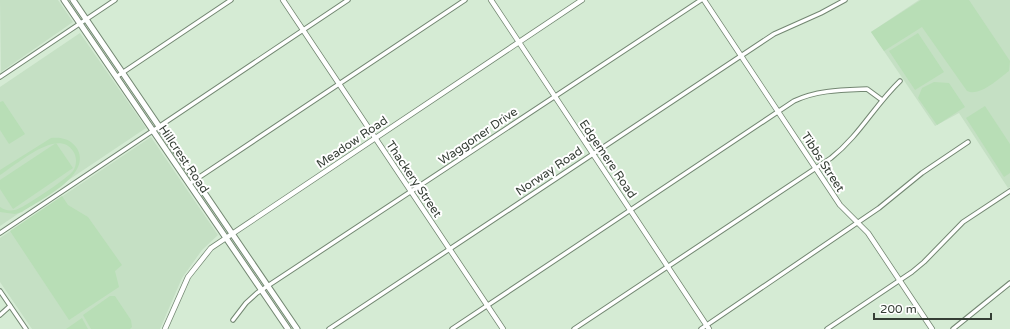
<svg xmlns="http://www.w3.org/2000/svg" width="1010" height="329" viewBox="0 0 1010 329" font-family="'Varela Round',sans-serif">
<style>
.built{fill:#c5e0c4}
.green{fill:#b8deb6}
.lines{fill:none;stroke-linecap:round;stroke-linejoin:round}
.minor-casing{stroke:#738772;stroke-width:5.5}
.tertiary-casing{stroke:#738772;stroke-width:6}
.secondary-casing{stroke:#738772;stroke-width:7}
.minor{stroke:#fff;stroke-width:3.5}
.tertiary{stroke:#fff;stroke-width:4.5}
.secondary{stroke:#fff;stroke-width:5}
.labels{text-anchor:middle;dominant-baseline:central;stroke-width:4;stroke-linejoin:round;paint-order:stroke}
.street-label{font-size:12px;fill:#353e35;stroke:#fff}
</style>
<rect width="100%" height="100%" fill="#d5ebd4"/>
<!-- built -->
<g class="built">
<path d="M0 0H58L73 22 1 72Z"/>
<path d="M919 0H1010V187L1008 188 959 113 935 126 871 32Z"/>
<path d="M80 33 146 128 0 226V87Z"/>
<path d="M151 137 218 235 202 250 182 278 160 329H32L0 282V238Z"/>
</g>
<!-- green -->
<g class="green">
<path d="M921 0H969L1010 61 1009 71C998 79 980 97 967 91L922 27 884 51 871 32Z"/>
<path d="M918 33 944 72 915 90 889 51Z"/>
<path d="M934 82 949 83 965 107 937 125 918 98 922 88Z"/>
<path d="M3 101 25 134 9 144 0 130V102Z"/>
<path d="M985 106 1010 144V173L1004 177 966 118Z"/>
<path d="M51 138C61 137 70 139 76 147 95 174 40 200 22 212L15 214 0 212V207C4 210 9 211 15 210 22 209 68 178 73 171 77 165 77 157 73 151 58 127 16 165 0 175V170Z"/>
<path d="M56 143 73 168 13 209 0 189V180Z"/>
<path d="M62 196 68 205 88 217 122 265 115 271 119 287 69 320 10 231Z"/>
<path d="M110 296H115L131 320 132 327 130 329H91L83 315Z"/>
<path d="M82 318 88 329H66Z"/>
</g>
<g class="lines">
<defs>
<g id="minor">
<path d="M0 77 115 0"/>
<path d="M116 77 231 0"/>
<path d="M189 184 465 0"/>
<path d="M0 233 348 0"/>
<path d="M0 291 26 329"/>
<path d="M0 315 10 306"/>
<path d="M233 320 246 303 257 293 701 0"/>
<path d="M329 329 774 34 821 13 845 0"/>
<path d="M452 329 794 101C817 90 842 90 867 89L882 100"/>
<path d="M574 329 831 158C860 135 874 106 900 81"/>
<path d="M701 329 879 208 922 173 968 142"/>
<path d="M827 329 912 272 924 262 963 222 1010 191"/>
<path d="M953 329 1010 283"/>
</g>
<g id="tertiary">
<path d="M283 0 503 329"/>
<path d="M491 0 709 329"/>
<path d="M704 0 840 205 868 233 932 329"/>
<path d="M165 329 188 277 211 248 582 0"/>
</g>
<g id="secondary">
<path d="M64 0 288 329"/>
<path d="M73 0 297 329"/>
</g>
</defs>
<!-- minor casing -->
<use href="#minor" class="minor-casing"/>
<!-- tertiary casing -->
<use href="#tertiary" class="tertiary-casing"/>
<!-- secondary casing -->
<use href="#secondary" class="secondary-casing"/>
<!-- minor -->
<use href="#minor" class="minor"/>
<!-- tertiary -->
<use href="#tertiary" class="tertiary"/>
<!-- secondary -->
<use href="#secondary" class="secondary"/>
</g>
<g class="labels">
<!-- street labels -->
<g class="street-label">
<text transform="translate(478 136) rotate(-34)">Waggoner Drive</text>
<text transform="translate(352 142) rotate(-34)">Meadow Road</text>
<text transform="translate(184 159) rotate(56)">Hillcrest Road</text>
<text transform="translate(608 159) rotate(56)">Edgemere Road</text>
<text transform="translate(823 162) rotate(57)">Tibbs Street</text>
<text transform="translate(549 171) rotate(-34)">Norway Road</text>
<text transform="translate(414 179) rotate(56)">Thackery Street</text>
</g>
</g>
<!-- scale -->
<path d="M874 313v6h117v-6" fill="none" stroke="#353e35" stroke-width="2"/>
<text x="880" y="313" font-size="12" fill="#353e35" stroke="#ffffff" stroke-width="3" paint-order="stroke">200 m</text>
</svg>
